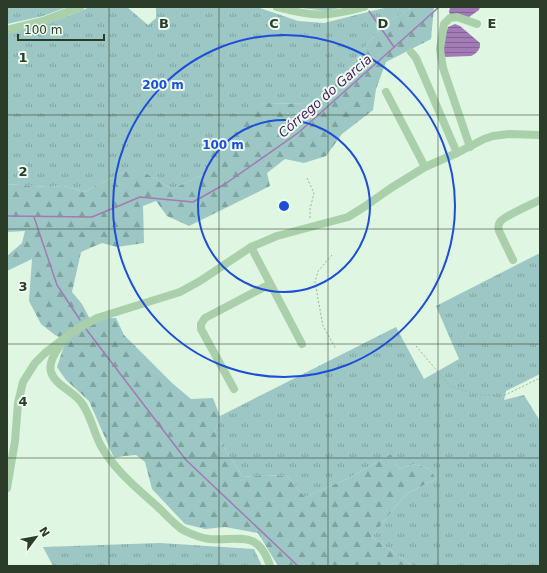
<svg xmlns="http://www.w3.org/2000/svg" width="547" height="573" viewBox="0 0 547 573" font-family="'DejaVu Sans',sans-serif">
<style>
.grass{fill:url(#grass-tufts)}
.forest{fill:url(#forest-firs)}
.water{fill:url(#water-rules)}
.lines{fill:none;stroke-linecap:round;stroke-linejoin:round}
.stream{stroke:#a17ab6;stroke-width:1.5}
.path{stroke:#92bc94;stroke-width:1;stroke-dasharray:2 2;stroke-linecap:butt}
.minor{stroke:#a9d0ab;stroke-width:8}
.grid{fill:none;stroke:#2b3c29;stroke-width:1;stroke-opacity:0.55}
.ring{fill:none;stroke:#1d4ed8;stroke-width:2}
.labels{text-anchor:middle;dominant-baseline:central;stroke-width:4;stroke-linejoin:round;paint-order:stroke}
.water-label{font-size:13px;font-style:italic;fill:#4b1963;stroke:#ecfcef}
.grid-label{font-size:13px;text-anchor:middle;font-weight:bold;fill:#2b3c29;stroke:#ecfcef;stroke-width:4;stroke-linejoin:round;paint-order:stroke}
.centre{fill:#1d4ed8;stroke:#ecfcef;stroke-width:2}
.ring-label{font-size:12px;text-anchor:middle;font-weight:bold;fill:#1d4ed8;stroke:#ecfcef;stroke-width:4;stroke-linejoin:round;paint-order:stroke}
</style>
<defs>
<pattern id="grass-tufts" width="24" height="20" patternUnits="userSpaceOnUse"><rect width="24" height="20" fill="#9cc7c4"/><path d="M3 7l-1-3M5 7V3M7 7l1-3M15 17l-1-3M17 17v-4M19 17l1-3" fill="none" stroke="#7fa39f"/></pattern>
<pattern id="forest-firs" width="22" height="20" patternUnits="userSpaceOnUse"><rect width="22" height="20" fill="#9cc7c4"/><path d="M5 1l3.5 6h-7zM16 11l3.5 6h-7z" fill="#7fa39f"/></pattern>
<pattern id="water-rules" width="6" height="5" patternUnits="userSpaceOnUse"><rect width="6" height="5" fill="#a17ab6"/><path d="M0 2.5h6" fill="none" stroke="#836594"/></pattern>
</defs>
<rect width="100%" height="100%" fill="#dff6e2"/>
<!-- grass -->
<g class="grass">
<path d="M7 7H67L43 16 7 24Z"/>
<path d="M90 7H127L148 25 156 18V7H257L298 21 324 23 388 7H410L409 9 382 26 333 87 309 104 263 103 205 174 172 189 144 172H123L84 192 64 186 47 187 7 184V33C36 27 63 19 90 7Z"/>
<path d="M293 7H345L326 11Z"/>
<path d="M540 253V374L506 391 504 400 524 395 540 421V566H413L372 537 394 508 408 493 436 479 430 469 414 464 399 469 391 454 349 478 305 497 287 476 264 475 243 477 214 432 221 419 220 416 396 327 424 379 459 359 436 306Z"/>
<path d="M160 543 254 549 262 566H53L43 547Z"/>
</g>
<!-- forest -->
<path class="forest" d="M412 7H434L431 39 386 62 376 89 373 110 342 134 326 156 304 163 285 159 267 173 270 186 189 226 167 216 156 201 143 206 144 243 117 247 102 243 81 252 72 292 82 304 92 323 104 318H116L124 335 172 383 191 399 213 398 221 419 214 432 243 477 264 475 287 476 305 497 349 478 391 454 399 469 414 464 430 469 436 479 408 493 394 508 372 537 413 566H278L258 533 225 527 205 529 185 524 152 489 145 462 136 455 124 456 114 458 89 401 66 380 57 367 66 340 55 335 41 324 29 301 32 259 7 271V256L22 243 25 231 7 232V184L47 187 64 186 84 192 123 172H144L172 189 205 174V149L263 103 309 104 333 87 382 26Z"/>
<!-- water -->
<g class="water">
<path d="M450 7H480L479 10 469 17 450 14 449 12Z"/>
<path d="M455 24 460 26 480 43C481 49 476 54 471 56L444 57 443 43 448 27Z"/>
</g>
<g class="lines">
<!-- stream -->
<g class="stream">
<path d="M369 11 394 47"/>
<path d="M7 216 92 217 140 197 193 202 225 184 298 133 439 7"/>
<path d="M34 217 57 285 80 320"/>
<path d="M86 329 186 460 298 566"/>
</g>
<!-- path -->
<g class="path">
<path d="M307 178 314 193 310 209V219"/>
<path d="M332 255 318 271 315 282 323 326 336 349"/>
<path d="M416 346 450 386 479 395H505L540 378"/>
</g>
<!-- minor -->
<g class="minor">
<path d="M277 7C313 17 328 17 364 7"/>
<path d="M7 30 43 21 80 7"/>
<path d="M411 52 416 58 457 153"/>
<path d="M386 92 425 167"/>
<path d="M470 147 443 68 440 49 444 24 450 18 457 17 477 24"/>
<path d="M251 247 302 344"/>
<path d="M513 260 499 231C498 228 498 225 500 222 504 216 532 204 540 200"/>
<path d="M62 342C57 351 48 361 51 372 55 385 73 391 81 402 91 415 93 431 101 446 115 471 139 490 160 509 167 516 175 525 183 530 191 534 200 538 209 539 239 541 258 529 270 566"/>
<path d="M234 389 201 329V324L205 318 270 284"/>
<path d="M7 488 15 441 18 403 23 382 35 363 45 353 74 331 97 318 180 292 200 281 251 247 277 236 348 217 364 207 391 188 425 167 457 153 484 139 493 136 509 134 540 135"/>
</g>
</g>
<!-- grid -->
<path class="grid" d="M109 7V566M219 7V566M328 7V566M438 7V566M7 115H540M7 229H540M7 344H540M7 458H540"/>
<!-- distance rings -->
<g class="ring">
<circle cx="284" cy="206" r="86"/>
<circle cx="284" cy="206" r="171"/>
</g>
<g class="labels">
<!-- water labels -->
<g class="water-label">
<text transform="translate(325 96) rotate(-41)">Córrego do Garcia</text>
</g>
</g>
<g class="grid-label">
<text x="164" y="28">B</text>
<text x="274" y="28">C</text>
<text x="383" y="28">D</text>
<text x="492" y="28">E</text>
<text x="23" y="62">1</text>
<text x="23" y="176">2</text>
<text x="23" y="291">3</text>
<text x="23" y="406">4</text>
</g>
<circle cx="284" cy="206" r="6" class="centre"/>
<g class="ring-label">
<text x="163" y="89">200 m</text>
<text x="223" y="149">100 m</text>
</g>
<!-- border -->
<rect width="547" height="573" fill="none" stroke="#2b3c29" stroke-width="16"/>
<!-- north arrow -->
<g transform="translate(36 537) rotate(58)" stroke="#ecfcef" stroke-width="3" paint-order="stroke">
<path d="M0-3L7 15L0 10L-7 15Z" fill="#2b3c29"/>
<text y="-6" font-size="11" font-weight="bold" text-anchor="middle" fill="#2b3c29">N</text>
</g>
<!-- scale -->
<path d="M18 34v6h86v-6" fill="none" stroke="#2b3c29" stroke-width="2"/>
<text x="24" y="34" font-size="12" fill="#2b3c29" stroke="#ecfcef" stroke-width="3" paint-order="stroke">100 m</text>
</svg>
